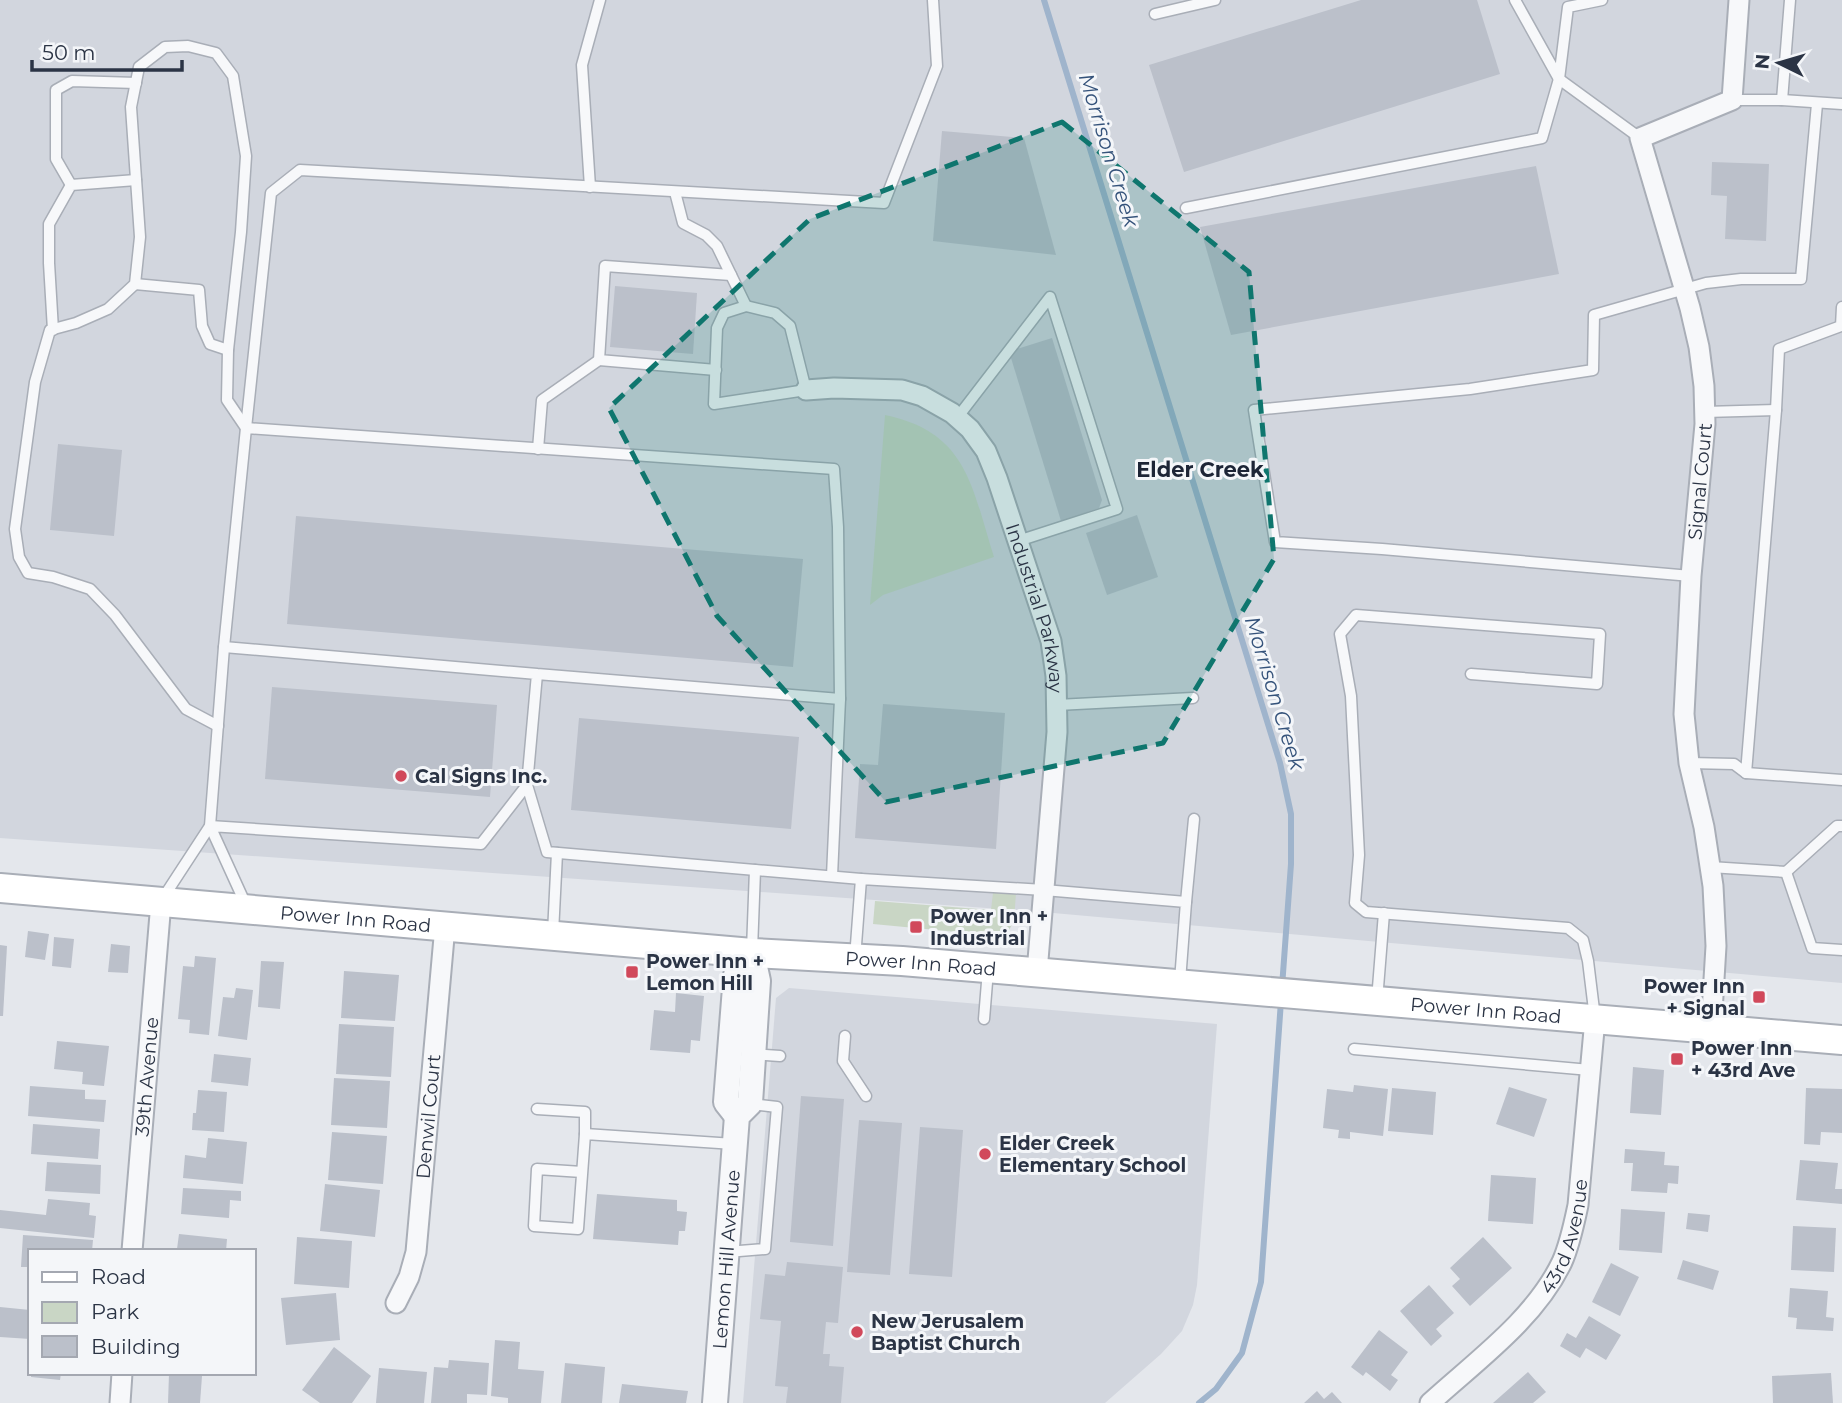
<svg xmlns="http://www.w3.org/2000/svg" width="1842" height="1403" viewBox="0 0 1842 1403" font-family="Montserrat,sans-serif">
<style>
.built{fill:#d2d6de}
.green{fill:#c9d6c5}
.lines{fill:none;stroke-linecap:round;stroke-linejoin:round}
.stream{stroke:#9fb4cc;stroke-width:6}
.building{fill:#bbc0ca}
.service-casing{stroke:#a9aeb7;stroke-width:13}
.minor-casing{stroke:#a9aeb7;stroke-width:23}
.tertiary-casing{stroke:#a9aeb7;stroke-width:28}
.secondary-casing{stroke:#a9aeb7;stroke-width:32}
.service{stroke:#f7f8fa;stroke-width:10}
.minor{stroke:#f7f8fa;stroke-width:19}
.tertiary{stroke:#f7f8fa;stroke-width:24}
.secondary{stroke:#fff;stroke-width:28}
.marked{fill:#0f766e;fill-opacity:0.2;stroke:#0f766e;stroke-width:5;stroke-dasharray:14 9;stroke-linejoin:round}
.poi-dot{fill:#d1495b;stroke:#f4f6f9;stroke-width:2.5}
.labels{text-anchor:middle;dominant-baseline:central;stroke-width:6;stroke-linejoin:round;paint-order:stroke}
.street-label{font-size:19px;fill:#2b3445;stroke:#f4f6f9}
.poi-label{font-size:19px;font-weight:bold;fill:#2b3445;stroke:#f4f6f9;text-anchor:start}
.water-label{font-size:21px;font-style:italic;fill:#34527a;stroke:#f4f6f9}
.neighbourhood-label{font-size:21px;font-weight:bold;fill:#1d2536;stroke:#f4f6f9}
</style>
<rect width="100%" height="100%" fill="#e4e7ec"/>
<!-- built -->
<g class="built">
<path d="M0 0H1842V983L1042 912 0 838Z"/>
<path d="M789 988 1217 1024 1197 1285 1193 1305 1182 1331 1161 1354 1105 1403H743L776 998Z"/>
</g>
<!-- green -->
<g class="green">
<path d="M885 415C968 432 972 488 994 557L883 595 870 605Z"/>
<path d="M993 893H1016L1014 921 1008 932 1004 930 994 935H989L873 924 875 901 991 910Z"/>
</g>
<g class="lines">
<!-- stream -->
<g class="stream">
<path d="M1044 0 1280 763 1291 814V864L1282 987"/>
<path d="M1199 1403 1216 1389 1242 1353 1261 1282 1281 1001"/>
</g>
</g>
<!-- building -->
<g class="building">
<path d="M1361 0H1477L1500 74 1184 172 1149 65Z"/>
<path d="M942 131 1024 138 1056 255 933 241Z"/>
<path d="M1712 162 1769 164 1766 241 1725 239 1727 196 1711 195Z"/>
<path d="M1536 166 1559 274 1231 335 1200 227Z"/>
<path d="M615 286 697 293 693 354 610 347Z"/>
<path d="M1052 338 1102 500 1099 508 1061 521 1011 358 1017 349Z"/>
<path d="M58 444 122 450 114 536 50 530Z"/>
<path d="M1137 515 1158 577 1107 595 1086 533Z"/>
<path d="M296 516 803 559 793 667 287 624Z"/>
<path d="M272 687 497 705 490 797 265 779Z"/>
<path d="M883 704 1005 713 996 849 855 838 860 764 878 765Z"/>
<path d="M579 718 799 737 791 829 571 810Z"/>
<path d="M28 931 49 934 45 960 25 957Z"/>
<path d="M54 937 74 939 71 968 52 966Z"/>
<path d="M111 944 130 946 128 973 108 972Z"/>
<path d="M0 945 7 946 3 1016H0Z"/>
<path d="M195 956 216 958 209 1035 189 1033 190 1020 178 1019 183 966 194 967Z"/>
<path d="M261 961 284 962 280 1009 258 1007Z"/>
<path d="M344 971 399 975 395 1021 341 1018Z"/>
<path d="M236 988 253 990 247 1040 218 1036 223 997 234 998Z"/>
<path d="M676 993 704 996 700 1041 691 1040 690 1053 650 1050 654 1010 675 1012Z"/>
<path d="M339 1024 394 1027 391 1077 336 1074Z"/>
<path d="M57 1041 109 1046 104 1086 82 1084 83 1072 54 1069Z"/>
<path d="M214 1054 251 1058 248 1086 211 1082Z"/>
<path d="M1633 1067 1664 1070 1661 1115 1630 1113Z"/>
<path d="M334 1078 390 1081 387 1128 331 1125Z"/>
<path d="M1354 1085 1388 1089 1383 1136 1350 1132V1139L1338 1138 1339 1130 1323 1128 1327 1089 1353 1092Z"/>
<path d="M30 1086 85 1090V1099L106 1100 104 1122 28 1116Z"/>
<path d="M1509 1087 1547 1099 1534 1137 1496 1124Z"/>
<path d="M1392 1088 1436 1092 1433 1135 1388 1131Z"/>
<path d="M1806 1088 1842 1089V1133L1821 1132 1820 1145 1804 1144Z"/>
<path d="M198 1090 227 1092 224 1132 192 1130 193 1113H196Z"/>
<path d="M801 1096 844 1099 833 1246 790 1242Z"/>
<path d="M859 1120 902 1123 890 1275 847 1272Z"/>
<path d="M33 1124 100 1129 98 1159 31 1154Z"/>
<path d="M920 1127 963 1130 952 1277 909 1274Z"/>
<path d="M332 1132 387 1136 383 1184 328 1180Z"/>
<path d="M208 1138 247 1142 243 1184 183 1178 185 1155 206 1158Z"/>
<path d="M1625 1149 1665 1152 1664 1165 1679 1166 1678 1184 1668 1183 1667 1193 1631 1191 1633 1163H1624Z"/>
<path d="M1800 1160 1838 1163 1835 1189H1842V1204L1796 1200Z"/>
<path d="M47 1162 101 1165 100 1194 45 1191Z"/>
<path d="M1491 1175 1536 1178 1533 1224 1488 1221Z"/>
<path d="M325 1184 380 1190 375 1237 320 1231Z"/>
<path d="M183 1188 241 1191V1201L230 1200 229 1218 181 1214Z"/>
<path d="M597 1194 677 1200V1211L687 1212 685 1231H679L678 1245 593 1239Z"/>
<path d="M48 1199 90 1203 89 1215 96 1216 94 1238 0 1228V1210L46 1215Z"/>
<path d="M1621 1209 1665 1212 1662 1253 1619 1250Z"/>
<path d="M1688 1213 1710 1215 1708 1232 1686 1229Z"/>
<path d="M1793 1226 1836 1228 1834 1272 1791 1270Z"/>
<path d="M179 1234 227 1239 226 1251H183V1249H177Z"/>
<path d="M23 1235 93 1240 92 1251H30V1267H21Z"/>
<path d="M297 1237 352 1241 349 1288 294 1284Z"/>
<path d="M1483 1237 1512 1268 1470 1306 1452 1286 1460 1279 1450 1268Z"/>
<path d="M1683 1260 1719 1271 1713 1290 1677 1279Z"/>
<path d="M787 1262 843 1267 838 1323 826 1322 823 1354H830L829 1366 844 1367 841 1403H786L788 1387 775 1386 781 1321 760 1319 765 1274 785 1276Z"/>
<path d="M1611 1263 1639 1277 1620 1316 1592 1302Z"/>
<path d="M1429 1285 1454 1313 1436 1329 1442 1336 1431 1346 1400 1311Z"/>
<path d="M1790 1288 1828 1291 1826 1317 1834 1318 1833 1331 1796 1329 1797 1318 1788 1317Z"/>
<path d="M336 1293 340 1340 286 1345 281 1298Z"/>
<path d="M0 1307 30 1310V1339L0 1337Z"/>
<path d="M1589 1316 1621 1335 1606 1360 1586 1348 1580 1358 1560 1346 1567 1333 1576 1338Z"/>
<path d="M1379 1330 1408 1352 1391 1375 1398 1380 1390 1391 1366 1372 1363 1376 1351 1367Z"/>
<path d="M495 1340 520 1342 518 1369 544 1371 541 1403H508V1398L491 1396Z"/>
<path d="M334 1347 371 1376 352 1403H320L302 1390Z"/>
<path d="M449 1360 489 1363 487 1395 467 1394V1403H431L434 1367 448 1368Z"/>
<path d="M565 1363 605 1367 602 1403H561Z"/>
<path d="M379 1368 427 1372 424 1403H376Z"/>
<path d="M1528 1372 1546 1392 1533 1403H1493Z"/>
<path d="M31 1373H61L60 1380 31 1377Z"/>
<path d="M1831 1373 1833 1403H1773L1772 1376Z"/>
<path d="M169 1374 202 1376 200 1403H168Z"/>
<path d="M622 1384 688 1391 686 1403H619Z"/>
<path d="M1317 1391 1324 1399 1332 1392 1342 1403H1304Z"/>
</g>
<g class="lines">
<defs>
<g id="service">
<path d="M1515 0 1559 79"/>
<path d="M1155 14 1215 0"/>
<path d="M1559 79 1568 7 1602 0"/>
<path d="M1732 100H1782L1790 0"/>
<path d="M1782 100 1842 104"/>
<path d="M71 185 56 159V90L72 81 136 83"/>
<path d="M590 187 582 65 600 0"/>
<path d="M675 192 683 223 706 235 717 246 746 306"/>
<path d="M1186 208 1542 138 1559 79 1640 138"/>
<path d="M135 284 199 290 202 326 210 344 228 350"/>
<path d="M746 306 775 313 790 326 806 390 714 404 717 328 724 313Z"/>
<path d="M53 330 49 263V224L71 185 136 180"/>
<path d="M716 370 599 360 605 266 731 275"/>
<path d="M1705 412 1776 410"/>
<path d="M957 418 1050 297 1117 509 1018 541"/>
<path d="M246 428 271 193 300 170 884 203 937 66 933 0"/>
<path d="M538 449 542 400 599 360"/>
<path d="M1691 576 1382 549 1275 542 1254 410 1470 389 1593 370 1594 315 1706 283 1741 279H1801L1817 104"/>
<path d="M537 674 224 647 246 428 834 469 838 527 840 699 537 674 527 785 547 852 861 879"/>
<path d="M1471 674 1597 684 1600 634 1356 615 1340 634 1351 696 1359 855 1355 903 1366 912 1568 928 1583 940 1588 961 1595 1018"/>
<path d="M1057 705 1193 698"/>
<path d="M218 726 186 709 115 615 90 589 53 577 28 573 19 557 15 529 35 382 50 330 76 323 108 309 135 284 140 237 131 107 139 67 165 47 188 46 216 53 233 76 246 156 241 232 228 350 227 400 246 428"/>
<path d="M1689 763 1734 764 1746 773 1842 780"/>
<path d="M1746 773 1776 410 1779 349 1841 326 1842 307"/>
<path d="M1710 867 1786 872 1837 826H1842"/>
<path d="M1786 872 1812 948 1842 950"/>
<path d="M832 876 840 699"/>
<path d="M163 898 210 826 224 647"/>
<path d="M1186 902 1194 819"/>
<path d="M246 905 210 826 481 844 527 785"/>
<path d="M553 933 557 853"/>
<path d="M752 950 755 870"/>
<path d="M855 958 861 879 1044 890 1186 902 1180 981"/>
<path d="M1377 1000 1384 913"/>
<path d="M984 1019 988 970"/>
<path d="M845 1036 843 1061 866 1096"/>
<path d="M1354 1049 1590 1070"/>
<path d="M753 1054 780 1056"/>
<path d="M537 1109 585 1112V1134"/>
<path d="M582 1172 537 1169 534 1226 578 1229 585 1134 734 1144"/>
<path d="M727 1252 765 1249 777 1107 752 1104"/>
</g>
<g id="minor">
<path id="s1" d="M806 390 834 388 902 390 922 396 952 413 970 429 986 451 997 478 1051 641 1056 676 1057 732 1037 972"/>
<path id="s2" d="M1711 1029 1716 946 1713 886 1704 827 1689 763 1684 714 1691 576 1705 424 1704 386 1699 347 1690 308 1640 138 1732 100 1739 0"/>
<path id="s3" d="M132 1251 161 902"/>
<path id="s4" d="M396 1303 409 1277 416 1252 445 926"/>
<path d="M120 1403 122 1373"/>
<path id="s5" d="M1430 1403C1476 1361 1535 1319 1562 1262 1570 1244 1574 1224 1578 1205L1595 1019"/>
</g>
<g id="tertiary">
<path d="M737 1116 726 1102 736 975 752 953"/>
<path id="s6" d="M715 1403 737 1116 750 1103 758 981 752 953"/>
</g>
<g id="secondary">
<path id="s7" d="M0 888 752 953 902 961 1842 1040"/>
</g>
</defs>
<!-- service casing -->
<use href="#service" class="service-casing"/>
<!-- minor casing -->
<use href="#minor" class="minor-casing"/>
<!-- tertiary casing -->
<use href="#tertiary" class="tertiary-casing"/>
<!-- secondary casing -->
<use href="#secondary" class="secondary-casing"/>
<!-- service -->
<use href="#service" class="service"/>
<!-- minor -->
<use href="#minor" class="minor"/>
<!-- tertiary -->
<use href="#tertiary" class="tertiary"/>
<!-- secondary -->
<use href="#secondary" class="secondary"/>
</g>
<!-- marked area -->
<path class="marked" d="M1062 122 1249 272 1274 559 1163 743 886 802 717 616 609 408 810 219Z"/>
<!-- markers -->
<g class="poi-dot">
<circle cx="401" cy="776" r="7"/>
<rect x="909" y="920" width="14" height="14" rx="3.5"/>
<rect x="625" y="965" width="14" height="14" rx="3.5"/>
<rect x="1752" y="990" width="14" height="14" rx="3.5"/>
<rect x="1670" y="1052" width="14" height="14" rx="3.5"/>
<circle cx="985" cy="1154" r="7"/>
<circle cx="857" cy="1332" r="7"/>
</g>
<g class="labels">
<!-- street labels -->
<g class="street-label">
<text stroke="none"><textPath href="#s2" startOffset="551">Signal Court</textPath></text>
<text stroke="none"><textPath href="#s1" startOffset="368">Industrial Parkway</textPath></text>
<text stroke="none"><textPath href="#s7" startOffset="357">Power Inn Road</textPath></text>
<text stroke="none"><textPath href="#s7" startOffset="924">Power Inn Road</textPath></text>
<text stroke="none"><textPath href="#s7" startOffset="1491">Power Inn Road</textPath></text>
<text stroke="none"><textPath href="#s3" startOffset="175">39th Avenue</textPath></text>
<text stroke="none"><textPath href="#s4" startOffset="191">Denwil Court</textPath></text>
<text stroke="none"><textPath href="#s5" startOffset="220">43rd Avenue</textPath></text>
<text stroke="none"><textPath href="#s6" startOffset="144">Lemon Hill Avenue</textPath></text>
</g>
<!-- poi labels -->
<g class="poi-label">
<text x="415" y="776">Cal Signs Inc.</text>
<text x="930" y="916">Power Inn +<tspan x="930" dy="22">Industrial</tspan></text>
<text x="646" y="961">Power Inn +<tspan x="646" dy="22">Lemon Hill</tspan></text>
<text x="1745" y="986" text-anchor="end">Power Inn<tspan x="1745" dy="22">+ Signal</tspan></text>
<text x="1691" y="1048">Power Inn<tspan x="1691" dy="22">+ 43rd Ave</tspan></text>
<text x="999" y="1143">Elder Creek<tspan x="999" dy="22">Elementary School</tspan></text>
<text x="871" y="1321">New Jerusalem<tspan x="871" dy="22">Baptist Church</tspan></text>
</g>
<!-- water labels -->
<g class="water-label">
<text transform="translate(1109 150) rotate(73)">Morrison Creek</text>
<text transform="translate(1275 693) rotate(73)">Morrison Creek</text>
</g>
<!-- neighbourhood labels -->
<g class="neighbourhood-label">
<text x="1200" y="469">Elder Creek</text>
</g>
</g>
<!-- legend -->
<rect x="28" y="1249" width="228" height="126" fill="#f4f6f9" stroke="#a4a8b1" stroke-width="2"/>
<rect x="42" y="1272" width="35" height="10" fill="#ffffff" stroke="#a4a8b1" stroke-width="2"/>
<text x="91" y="1284" font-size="21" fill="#2b3445">Road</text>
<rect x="42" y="1302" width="35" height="21" fill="#c9d6c5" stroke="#a4a8b1" stroke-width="2"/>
<text x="91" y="1319" font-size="21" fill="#2b3445">Park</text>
<rect x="42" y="1336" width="35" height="21" fill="#bbc0ca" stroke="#a4a8b1" stroke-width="2"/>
<text x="91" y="1354" font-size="21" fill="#2b3445">Building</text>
<!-- north arrow -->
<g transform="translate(1779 63) rotate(275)" stroke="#f4f6f9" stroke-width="5" paint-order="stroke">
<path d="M0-5L12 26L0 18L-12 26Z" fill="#2b3445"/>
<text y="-10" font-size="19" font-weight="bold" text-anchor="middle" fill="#2b3445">N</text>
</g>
<!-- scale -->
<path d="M32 60v10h150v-10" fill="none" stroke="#2b3445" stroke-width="3.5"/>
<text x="42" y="60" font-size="21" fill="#2b3445" stroke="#f4f6f9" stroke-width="5" paint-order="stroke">50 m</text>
</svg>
